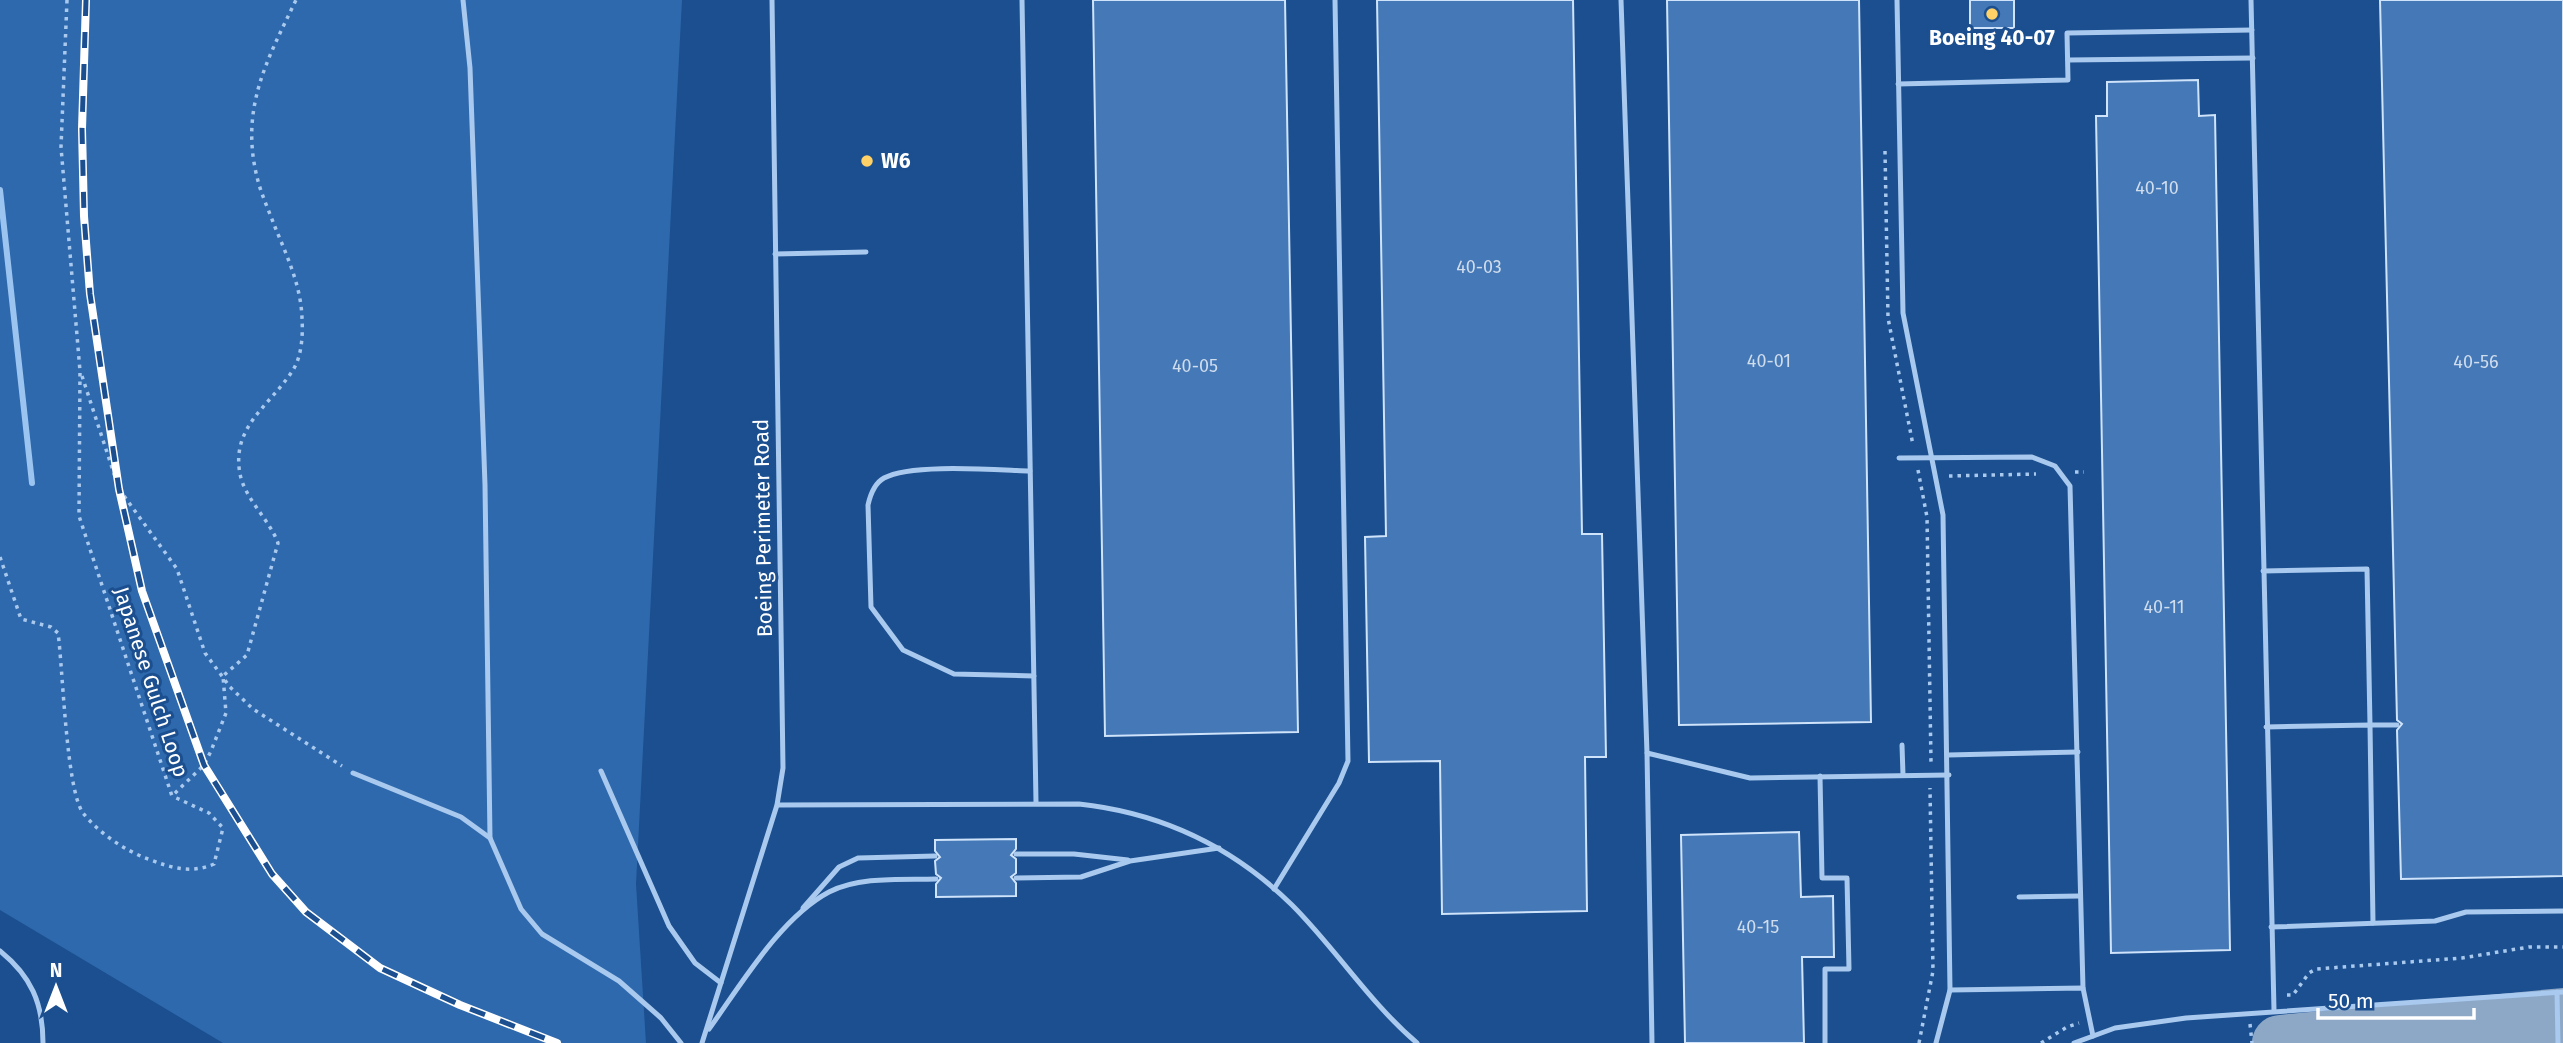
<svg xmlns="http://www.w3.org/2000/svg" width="2563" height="1043" viewBox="0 0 2563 1043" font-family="'Fira Sans',sans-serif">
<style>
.green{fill:#2e69ad}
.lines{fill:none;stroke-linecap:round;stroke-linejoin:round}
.stream{stroke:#9cc4f0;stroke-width:6}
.taxiway{stroke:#8da7c7;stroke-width:56}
.building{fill:#4478b7;stroke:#cfe3fa;stroke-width:2}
.path{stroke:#a9c9ee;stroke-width:3.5;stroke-dasharray:3.5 5;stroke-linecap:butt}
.lane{stroke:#a9c9ee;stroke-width:5}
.rail-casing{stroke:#fff;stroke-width:8}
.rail{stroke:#1b4f8f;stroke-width:5;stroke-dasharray:16;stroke-linecap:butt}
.poi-dot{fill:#ffd166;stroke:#1b4f8f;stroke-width:2.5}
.labels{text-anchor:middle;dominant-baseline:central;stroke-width:6;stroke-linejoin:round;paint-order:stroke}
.number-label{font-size:18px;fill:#d0dded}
.poi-label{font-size:21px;font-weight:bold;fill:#fff;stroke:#1b4f8f}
.street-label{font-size:21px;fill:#fff;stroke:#1b4f8f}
</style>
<rect width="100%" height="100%" fill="#1b4f8f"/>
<!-- green -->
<path class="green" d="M0 0H682L636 884 646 1043H223L0 910Z"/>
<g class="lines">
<!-- stream -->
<path class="stream" d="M0 190 32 483"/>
<!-- taxiway -->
<path class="taxiway" d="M2280 1043 2563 1016"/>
</g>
<!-- building -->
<g class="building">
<path d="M1093 0H1285L1298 732 1105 736Z"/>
<path d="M1377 0H1573L1582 534H1602L1606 757H1585L1587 911 1442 914 1440 761 1369 762 1365 537 1386 536Z"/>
<path d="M1667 0H1859L1871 722 1679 725Z"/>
<rect x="1970" y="0" width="44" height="28"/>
<path d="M2380 0H2563V876L2401 879 2397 730 2402 724 2397 720Z"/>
<path d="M2198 80 2199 116 2215 115 2230 950 2111 953 2096 116H2107V82Z"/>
<path d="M1799 832 1801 897 1833 896 1834 957H1802L1804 1043H1685L1681 835Z"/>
<path d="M1016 839V849L1011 855 1016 859V873L1011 877 1016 883V896L936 897V884L941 878 936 874 935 861 940 857 935 851V840Z"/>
</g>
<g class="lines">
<!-- path -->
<g class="path">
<path d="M67 0 61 147 80 371 79 516 172 796 204 765 211 751 226 713 223 676 247 655 278 543C269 519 245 499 240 474 231 426 270 406 293 370 302 356 303 334 302 318 301 286 287 256 275 227 269 211 261 194 257 177 240 108 267 60 296 0"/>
<path d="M1885 151 1888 318 1913 445"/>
<path d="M82 376 119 489 177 569 205 653 230 687 253 709 342 766"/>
<path d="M1918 470 1927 517 1931 762"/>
<path d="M2075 472H2084"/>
<path d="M1949 476 2036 474"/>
<path d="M0 557 21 619 51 627 58 633C63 669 66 789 83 813 99 833 124 850 148 859 172 868 190 874 214 864L223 828 209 813 172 796"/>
<path d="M2287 995H2293L2309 973 2316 969 2462 958 2529 947H2563"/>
<path d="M2250 1024 2252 1043"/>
<path d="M1919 1043 1933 971 1930 788"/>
<path d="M2041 1043 2067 1027 2079 1023"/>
</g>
<!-- lane -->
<g class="lane">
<path d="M463 0 470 68 485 485 490 838"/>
<path d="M1022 0 1036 802"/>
<path d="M1621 0 1647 753"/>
<path d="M1897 0 1903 313 1943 515 1950 990 1936 1043"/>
<path d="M2251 0 2274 1010"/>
<path d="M2068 60 2253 58"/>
<path d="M1898 84 2068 80 2067 33 2252 30"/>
<path d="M775 254 866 252"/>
<path d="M1899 458 2032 457 2055 466 2070 486 2083 988"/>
<path d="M1030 471C997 470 911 463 884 478 875 483 870 496 868 505L871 607 903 650 954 674 1034 676"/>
<path d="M2263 571 2367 569 2370 725H2397"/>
<path d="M2266 727 2370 725 2373 923"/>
<path d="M1902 745 1903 775"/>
<path d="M1948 755 2078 752"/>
<path d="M601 771 669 926 695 963 721 983"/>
<path d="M353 773 461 817 490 838 521 909 542 934 619 981 661 1018 681 1043"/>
<path d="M1820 776 1822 878H1847L1849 969H1825V1043"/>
<path d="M777 805 1079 804C1162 813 1232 846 1292 905 1336 949 1369 1002 1417 1043"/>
<path d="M1016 854H1074L1128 860"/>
<path d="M1016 878 1081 877 1130 861 1219 848"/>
<path d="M1274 889 1339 783 1348 761 1335 0"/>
<path d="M2019 897 2080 896"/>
<path d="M803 908 839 867 858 858 935 856"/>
<path d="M2271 927 2435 921 2466 912 2563 911"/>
<path d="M0 951C31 976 43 1003 43 1043"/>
<path d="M1950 990 2083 988 2093 1036"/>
<path d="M2557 992 2558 1043"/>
<path d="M709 1029C741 985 780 918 829 892 860 876 903 880 936 879"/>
<path d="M702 1043 777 805 783 768 772 0"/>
<path d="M1652 1043 1647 753 1750 778 1949 775"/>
<path d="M2074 1043 2115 1028 2186 1018 2563 992"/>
</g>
<defs>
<path id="rail" d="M86 0 82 129 84 216 90 294 119 489 142 591 204 765 272 874 306 912 380 968 460 1005 557 1043"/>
</defs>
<!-- rail casing -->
<use href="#rail" class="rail-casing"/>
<!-- rail -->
<use href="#rail" class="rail"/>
</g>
<!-- markers -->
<g class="poi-dot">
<circle cx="1992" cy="14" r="7"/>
<circle cx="867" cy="161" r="7"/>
</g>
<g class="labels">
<!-- number labels -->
<g class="number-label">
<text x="2157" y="188">40-10</text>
<text x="1479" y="267">40-03</text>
<text x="1769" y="361">40-01</text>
<text x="2476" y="362">40-56</text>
<text x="1195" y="366">40-05</text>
<text x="2164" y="607">40-11</text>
<text x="1758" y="927">40-15</text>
</g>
<!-- poi labels -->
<g class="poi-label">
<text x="1992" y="38">Boeing 40-07</text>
<text x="881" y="161" text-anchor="start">W6</text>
</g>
<!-- street labels -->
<g class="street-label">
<text transform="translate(763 528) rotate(-91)">Boeing Perimeter Road</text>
<text transform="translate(151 682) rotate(72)">Japanese Gulch Loop</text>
</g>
</g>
<!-- north arrow -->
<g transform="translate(56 987)" stroke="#1b4f8f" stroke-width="5" paint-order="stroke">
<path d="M0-5L12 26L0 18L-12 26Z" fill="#ffffff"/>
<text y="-10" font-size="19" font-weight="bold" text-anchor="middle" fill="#ffffff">N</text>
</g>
<!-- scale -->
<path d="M2318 1008v10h156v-10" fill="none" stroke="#ffffff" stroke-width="3.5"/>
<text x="2328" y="1008" font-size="21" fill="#ffffff" stroke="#1b4f8f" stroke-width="5" paint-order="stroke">50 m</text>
</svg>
